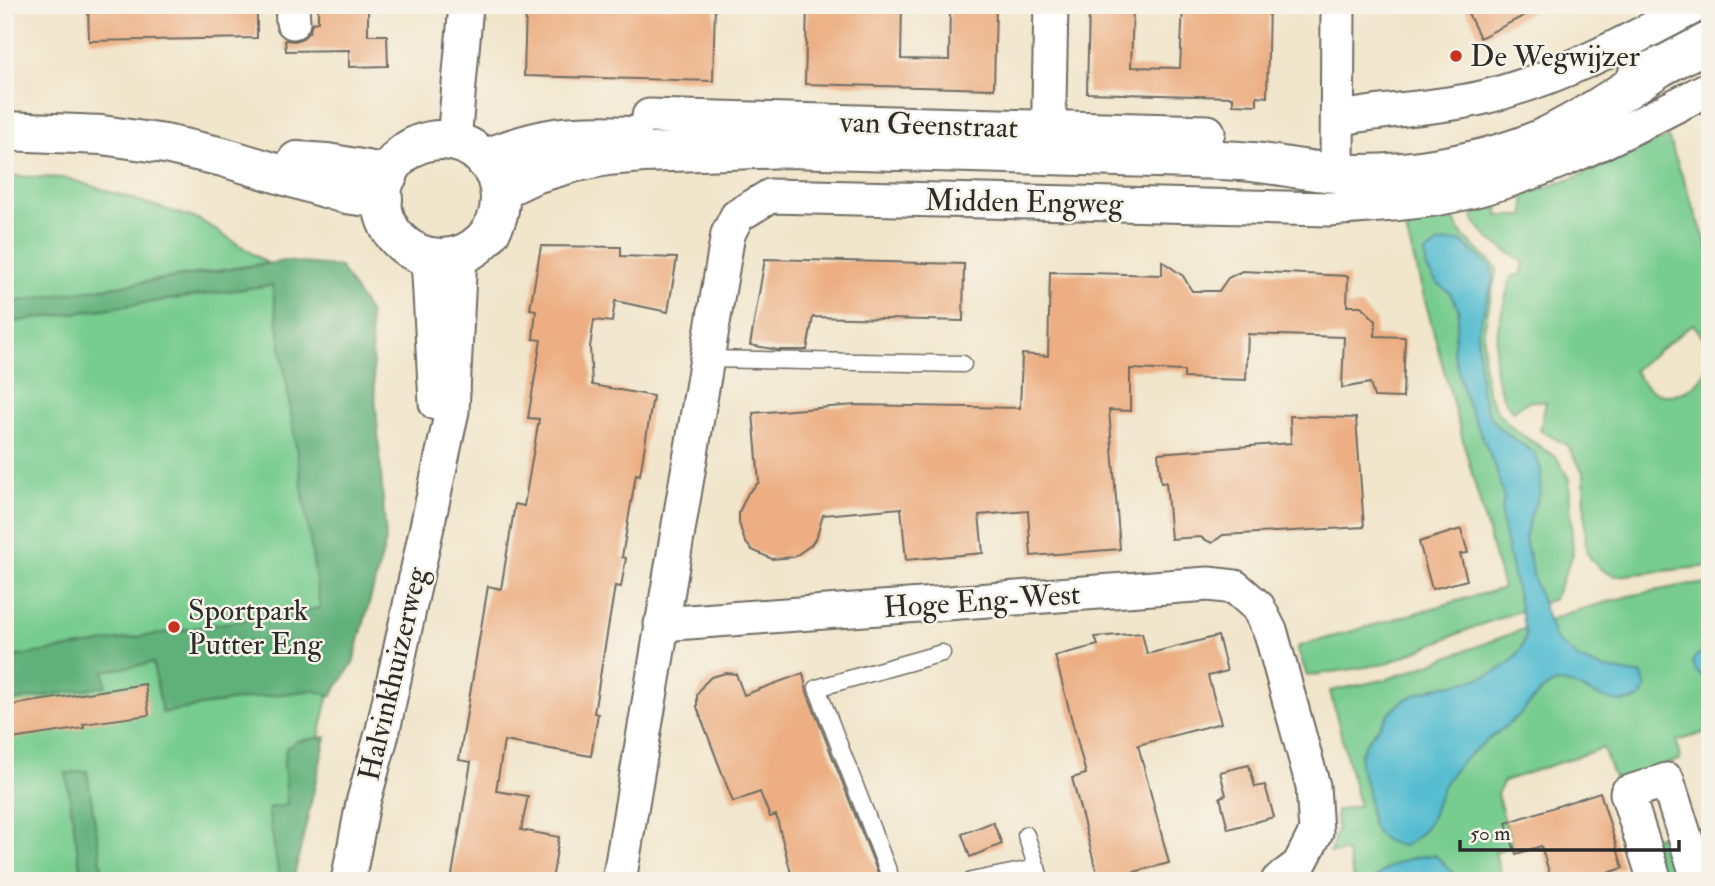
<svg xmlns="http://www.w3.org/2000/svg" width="1715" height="886" viewBox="0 0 1715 886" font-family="'IM FELL Double Pica',serif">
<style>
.green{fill:#77cc8f;stroke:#517c5d;stroke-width:2;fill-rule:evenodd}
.forest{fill:#61b07a;stroke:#466e52;stroke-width:2}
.water{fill:#53bcd0;stroke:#3f747e;stroke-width:2}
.building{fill:#ecae82}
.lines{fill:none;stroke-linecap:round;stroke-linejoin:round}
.lane-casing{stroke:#706c63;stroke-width:19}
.street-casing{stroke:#706c63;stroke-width:37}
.primary-casing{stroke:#706c63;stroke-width:42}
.lane{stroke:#fff;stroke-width:16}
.street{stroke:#fff;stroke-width:33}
.primary{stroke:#fff;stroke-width:38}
.poi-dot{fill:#c8321e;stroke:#f7f3e8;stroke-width:2.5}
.labels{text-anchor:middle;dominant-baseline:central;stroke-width:5;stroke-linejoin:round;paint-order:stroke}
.poi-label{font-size:30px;fill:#2b2b2b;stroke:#f7f3e8;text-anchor:start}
.street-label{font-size:30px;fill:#2b2b2b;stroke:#f7f3e8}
</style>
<rect width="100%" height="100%" fill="#f7f3e8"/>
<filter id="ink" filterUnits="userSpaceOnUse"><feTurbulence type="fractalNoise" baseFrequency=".0143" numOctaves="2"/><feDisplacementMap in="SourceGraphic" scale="14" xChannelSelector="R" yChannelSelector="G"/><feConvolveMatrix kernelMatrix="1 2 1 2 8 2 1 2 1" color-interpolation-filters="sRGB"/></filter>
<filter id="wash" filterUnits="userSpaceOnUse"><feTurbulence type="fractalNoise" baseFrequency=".00686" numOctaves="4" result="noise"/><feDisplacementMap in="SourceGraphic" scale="28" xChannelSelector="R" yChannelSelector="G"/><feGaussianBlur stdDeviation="1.57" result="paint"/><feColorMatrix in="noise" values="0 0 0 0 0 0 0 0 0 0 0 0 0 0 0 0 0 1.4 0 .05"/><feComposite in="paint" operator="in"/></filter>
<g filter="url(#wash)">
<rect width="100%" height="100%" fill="#f1e5cb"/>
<!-- green -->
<g class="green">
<path d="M1668 137 1710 253V566L1616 576C1602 572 1592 564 1586 550L1584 474 1568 446 1540 430 1546 402C1532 399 1523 402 1513 412 1481 373 1499 324 1510 281L1512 276 1521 275 1524 263C1508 251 1475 235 1473 213L1499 204 1498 216H1525L1524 195 1574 178ZM1693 324C1700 333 1707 341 1709 353 1712 379 1681 402 1657 393 1646 389 1639 379 1634 370Z"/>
<path d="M5 176 66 178 200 220 267 263 5 303Z"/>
<path d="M1451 216 1463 236 1497 268 1484 330 1483 362 1487 391 1498 413 1515 430 1557 458 1569 479 1573 554 1554 599 1474 627 1385 664 1307 676 1297 647 1503 588 1406 230 1412 228 1414 222Z"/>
<path d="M270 269 332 681 285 881H5V307Z"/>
<path d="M1690 584 1710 585V731L1677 741 1680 760 1615 780 1603 748 1504 781 1497 794 1512 846 1495 852 1503 881H1354L1347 852 1330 853 1337 829 1336 811 1359 805 1330 691 1388 679 1568 613 1629 596Z"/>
<path d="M1667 833 1682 881H1663L1651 839Z"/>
</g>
<!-- forest -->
<g class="forest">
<path d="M285 261 340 267 369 312 386 541 353 663 331 696 313 690 230 701 162 713 153 663 104 671 106 686 5 702V658L320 608 272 285 5 323V303Z"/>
<path d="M326 737 293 881H260L279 877 268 808 287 805 284 761 286 748 297 741Z"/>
<path d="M87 771 104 881H82L66 773Z"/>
</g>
<!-- water -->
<g class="water">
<path d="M1460 241 1491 267 1493 280 1477 332 1481 391 1490 417 1499 428 1535 454 1541 470 1540 493 1530 517 1525 539 1535 583 1555 639 1579 659 1601 668 1642 675 1646 688 1640 698C1601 714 1578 672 1549 686 1537 692 1528 707 1518 716 1494 738 1465 752 1447 780 1437 794 1436 811 1428 824 1422 833 1413 840 1404 846 1384 843 1372 835 1370 813 1369 804 1369 795 1367 786 1365 778 1359 769 1360 761 1360 748 1370 738 1377 729 1386 717 1398 702 1412 696 1452 677 1513 688 1526 634L1504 533 1501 513 1504 499 1496 469 1464 395 1453 351 1459 310 1450 293 1437 283 1427 269 1425 253 1439 243Z"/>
<path d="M1710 648V676L1707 678C1697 675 1695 671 1693 661L1697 655Z"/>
<path d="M1435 855 1462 881H1373C1388 863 1413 856 1435 855Z"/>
</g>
<g id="blocks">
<!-- building -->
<g class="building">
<path d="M88 5H257V38L89 41Z"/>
<path d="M526 5 676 7V5H715L713 81 524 76Z"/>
<path d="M807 5H902L901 59 949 60 950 5H996L994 89 805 84Z"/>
<path d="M1183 5H1269L1267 97 1257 96V105L1233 104V97L1087 93 1089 8 1133 9 1131 67 1180 68Z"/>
<path d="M1464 5H1545L1480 38Z"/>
<path d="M318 6H368V35H387L388 66 349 67V50L286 51 285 40 295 41 303 38 310 31 312 23 318 22Z"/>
<path d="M541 246 621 247V256L677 258 668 312 615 301 612 322 594 320 590 347 592 385 653 396 640 475 636 474 622 557 626 558 621 587 615 586 594 713 598 714 591 756 504 741 496 791 528 796 521 830 559 837 552 881H451L471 762 459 760 488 586 501 589 515 504 524 506 539 419 528 418 541 340 533 339 536 310 530 309Z"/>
<path d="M765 259 964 264 963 321 813 317 807 350H778L750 345Z"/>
<path d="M1162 261 1183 276 1192 291H1219L1228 278 1242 271 1348 276 1347 306H1361L1376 321 1375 336 1405 337 1403 398 1374 397 1370 383 1342 388 1344 337 1248 334 1246 380 1184 378V371L1130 369V411L1109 410 1120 549 1031 556 1028 511 979 515 983 553 906 560 901 508 823 515 817 536 811 545 794 557 772 559 752 550 745 542 739 523V512L748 493 759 482 753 413 856 405 1020 408 1022 354 1048 356 1050 272 1162 275Z"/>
<path d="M1290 416 1356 418 1364 527 1223 535 1212 543 1200 537 1171 539 1166 482 1161 483 1158 453 1291 443Z"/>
<path d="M1461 529 1468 553 1460 554 1467 580 1432 589 1419 542Z"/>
<path d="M1142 633 1147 654 1218 636 1227 671 1208 676 1221 723 1138 745 1169 863 1099 881 1072 778 1086 774 1055 656 1098 645 1095 637Z"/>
<path d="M726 673 736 674 744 695 803 673 807 692 881 881H793L776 815 770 817 760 792 733 802 697 707V695L703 685 711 677Z"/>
<path d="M145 684 149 715 83 724 84 728 5 740V706Z"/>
<path d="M1249 765 1255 787 1265 785 1274 817 1228 829 1220 797 1226 795 1220 772Z"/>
<path d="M1600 792 1623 868 1584 881H1552L1541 846 1516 854 1506 823Z"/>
<path d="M993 822 1002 844 970 857 962 834Z"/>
</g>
</g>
</g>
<g filter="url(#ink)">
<use href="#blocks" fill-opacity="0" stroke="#706c63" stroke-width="2"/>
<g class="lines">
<defs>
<g id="lane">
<path d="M707 359 963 364"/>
<path d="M1026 835 1037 868"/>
<path d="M892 881 817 688 942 653"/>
<path d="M971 881 1037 868 1041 881"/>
</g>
<g id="street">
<path d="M292 5 293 22"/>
<path d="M649 116 1208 132"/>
<path d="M1338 119C1385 109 1433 109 1481 98 1559 79 1627 42 1697 5"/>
<path d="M454 141 466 5"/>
<path d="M1048 151 1051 5"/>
<path d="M1337 173 1338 5"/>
<path d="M428 257 436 403"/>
<path d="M661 624 1208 584 1235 587 1258 607 1271 633 1313 786 1316 832 1299 865 1278 881"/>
<path d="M348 881 363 803 383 730 452 411 460 255"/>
<path d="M619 881 728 234 737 216 770 196 1329 209C1371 206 1413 204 1455 195 1546 175 1629 130 1710 88"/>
<path d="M1655 881 1627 793 1667 780 1699 881"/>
</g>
<g id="primary">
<path d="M1637 76 1660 67 1710 41"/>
<path d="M5 131 102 135 165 144 223 157 345 194 383 199"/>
<circle cx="441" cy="199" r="59"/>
<path d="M484 159C541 136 571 133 632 136"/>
<path d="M297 161 327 163 389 174"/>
<path d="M500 190 534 174 572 163 607 156 643 153 787 148 1193 159C1213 160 1233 160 1252 162 1280 165 1308 171 1337 173 1400 178 1494 162 1551 134 1589 115 1625 91 1660 67"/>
</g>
</defs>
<!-- lane casing -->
<use href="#lane" class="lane-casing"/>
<!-- street casing -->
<use href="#street" class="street-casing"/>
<!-- primary casing -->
<use href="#primary" class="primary-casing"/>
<!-- lane -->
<use href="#lane" class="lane"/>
<!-- street -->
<use href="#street" class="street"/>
<!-- primary -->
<use href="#primary" class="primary"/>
</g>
</g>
<!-- markers -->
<g class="poi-dot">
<circle cx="1456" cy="56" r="7"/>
<circle cx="174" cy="627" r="7"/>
</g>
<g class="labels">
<!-- poi labels -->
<g class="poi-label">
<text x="1470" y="56">De Wegwijzer</text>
<text x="188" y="610">Sportpark<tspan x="188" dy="34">Putter Eng</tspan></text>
</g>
<!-- street labels -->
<g class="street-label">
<text transform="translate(929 125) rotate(2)">van Geenstraat</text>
<text transform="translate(1024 202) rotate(1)">Midden Engweg</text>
<text transform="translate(982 601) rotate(-4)">Hoge Eng-West</text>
<text transform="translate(393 674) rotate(-77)">Halvinkhuizerweg</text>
</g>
</g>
<!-- margin -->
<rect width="1715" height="886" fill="none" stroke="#f7f3e8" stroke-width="28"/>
<!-- scale -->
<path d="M1460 840v10h219v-10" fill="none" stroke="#2b2b2b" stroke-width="3.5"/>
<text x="1470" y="840" font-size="21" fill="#2b2b2b" stroke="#f7f3e8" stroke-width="5" paint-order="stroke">50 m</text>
</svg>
